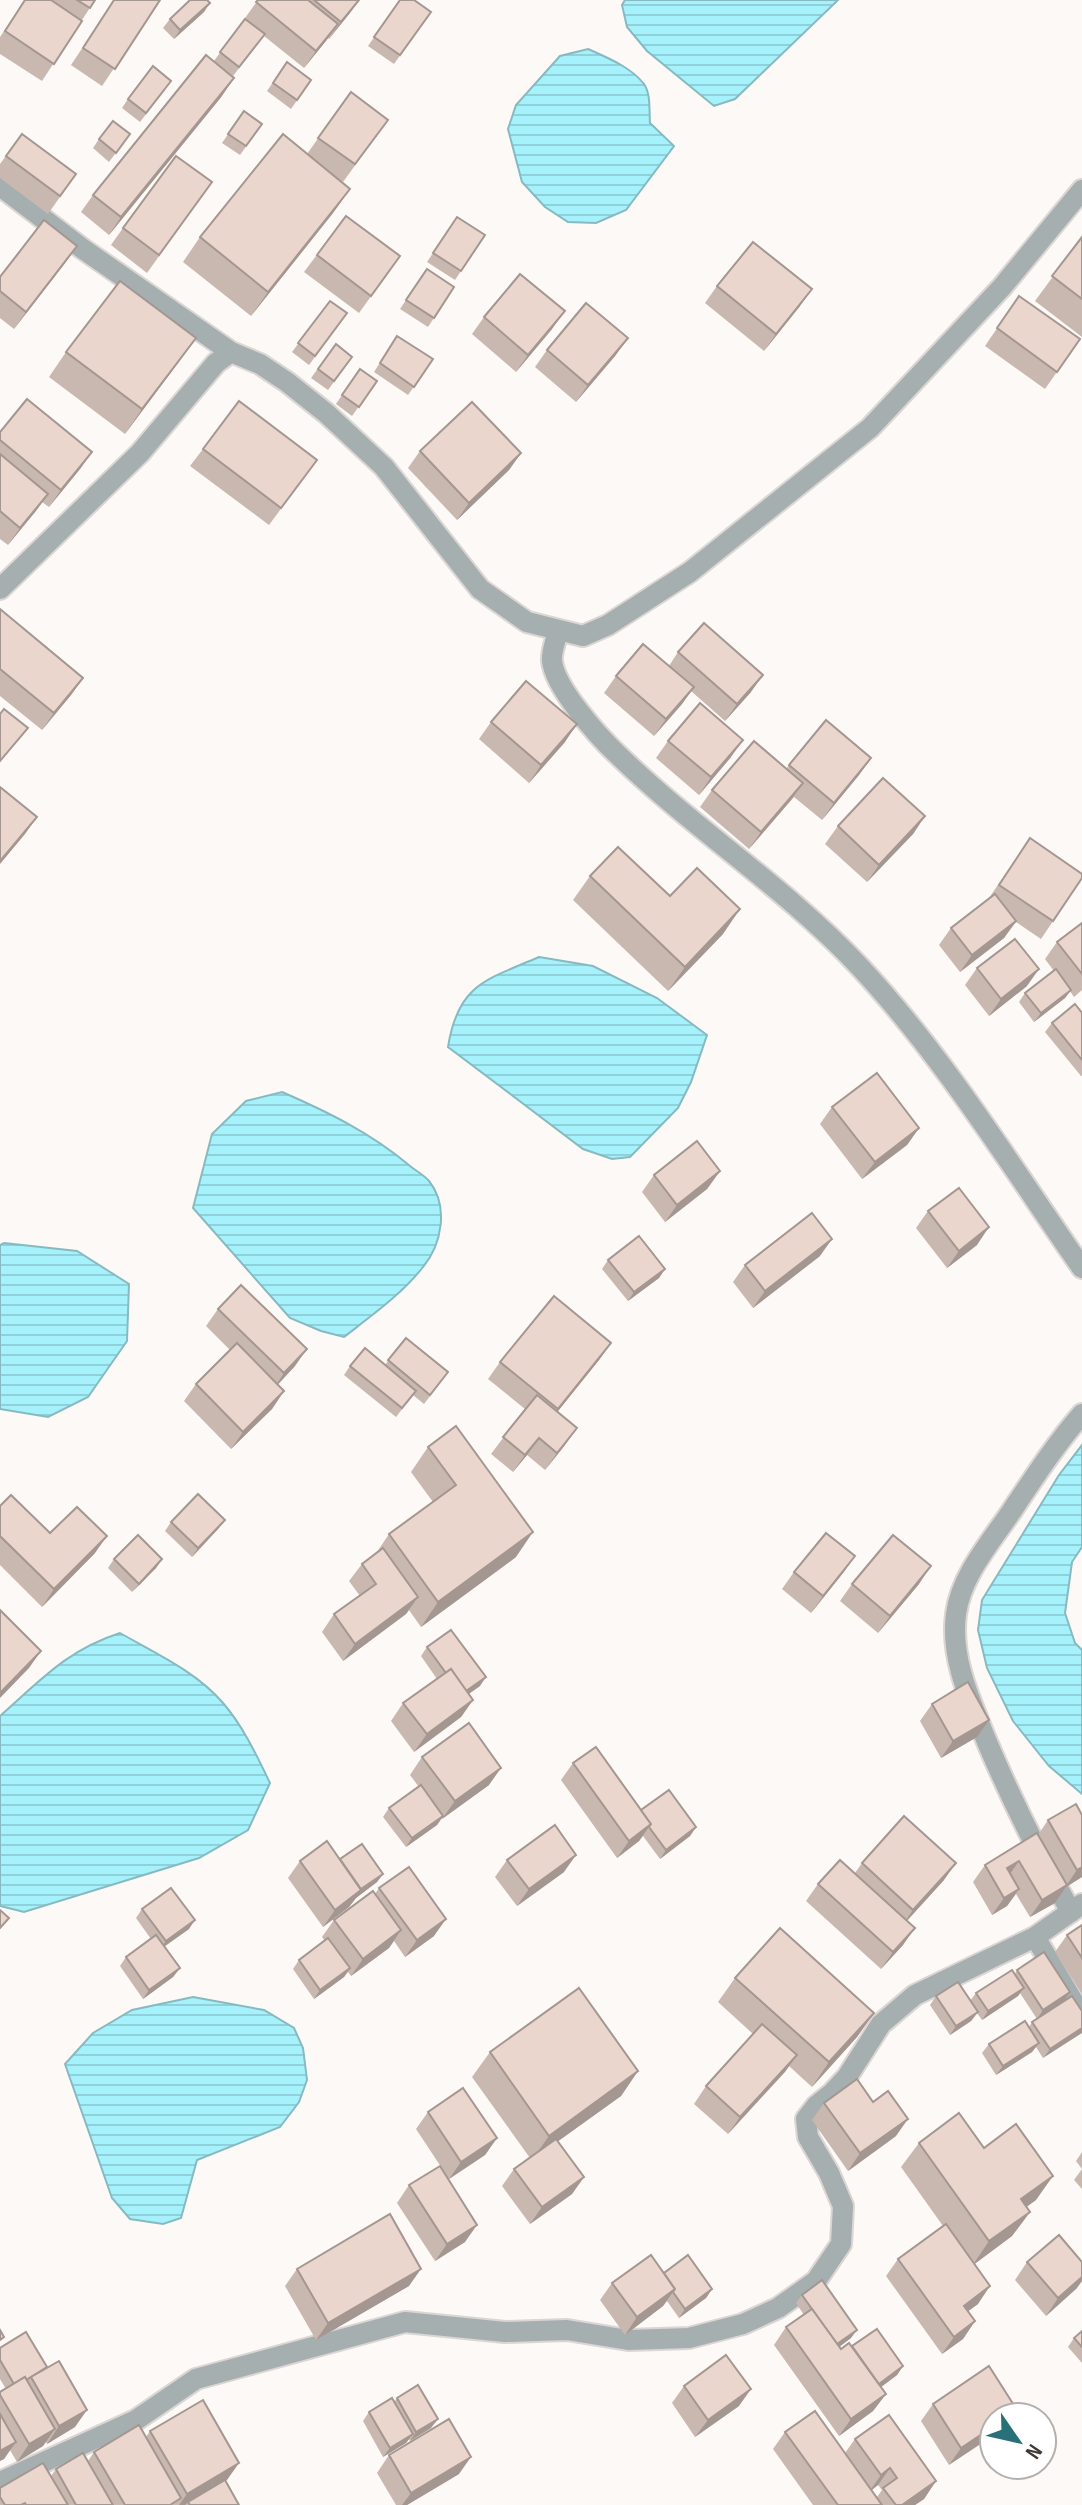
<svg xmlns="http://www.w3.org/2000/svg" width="1082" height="2505" viewBox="0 0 1082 2505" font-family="'Sofia Sans Condensed',sans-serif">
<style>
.water{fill:url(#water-rules);stroke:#87bac0;stroke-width:2}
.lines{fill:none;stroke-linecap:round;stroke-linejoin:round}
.street-casing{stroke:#dbd6d4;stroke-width:24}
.street{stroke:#a5afb0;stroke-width:20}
.wall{fill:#c9b8b0;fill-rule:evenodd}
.shaded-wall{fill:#a49690}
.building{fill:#ead6cd;stroke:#a49690;stroke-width:2}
</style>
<defs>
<pattern id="water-rules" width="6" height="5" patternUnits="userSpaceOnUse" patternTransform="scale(2)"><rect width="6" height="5" fill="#a6f2fc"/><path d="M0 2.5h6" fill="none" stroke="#90d0d9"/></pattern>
</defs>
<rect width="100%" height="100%" fill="#fdf9f7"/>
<!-- water -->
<g class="water">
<path d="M625 0H838L735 99 714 106 647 51 627 27 622 5Z"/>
<path d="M588 49C606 57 631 67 644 84 651 94 649 111 650 123L674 146 626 210 596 223 568 222 545 207 522 182 508 129 516 105 560 56Z"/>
<path d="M539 957 593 966 657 998 707 1035 691 1082 678 1108 630 1157 612 1159 583 1149 448 1047C458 984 486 980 539 957Z"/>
<path d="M282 1092C328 1112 371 1133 410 1166 416 1171 424 1175 429 1181 449 1206 442 1244 423 1267 402 1294 371 1316 344 1337L321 1331 290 1318 193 1208 212 1134 246 1101Z"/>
<path d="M4 1243 77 1251 129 1284 127 1341 88 1397 48 1417 0 1409V1245Z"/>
<path d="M1082 1445V1547L1072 1562 1065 1613 1075 1643 1082 1650V1794L1049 1766 1013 1721 987 1668 978 1630 982 1600 1059 1475Z"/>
<path d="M120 1633C155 1653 197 1672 223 1703 243 1726 257 1756 270 1783L248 1830 199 1858 24 1912 0 1906V1716C41 1680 67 1650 120 1633Z"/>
<path d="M193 1997 264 2010 294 2028 303 2048 307 2080 299 2102 280 2127 197 2160 181 2218 163 2224 130 2219 112 2198 65 2064 93 2033 132 2010Z"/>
</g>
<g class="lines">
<defs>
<g id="street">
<path d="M0 186 83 249 231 352"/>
<path d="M0 589 140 453 216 363 231 352 260 364 287 382 326 413 384 467 480 589 527 622 583 636 608 625 690 572 870 428 1002 287 1082 190"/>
<path d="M558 631C556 640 551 652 552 661 555 688 598 736 617 754 694 829 786 888 859 966 944 1057 1011 1166 1082 1268"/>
<path d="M1071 1912C1040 1857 1012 1801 987 1742 971 1702 950 1659 956 1614 961 1576 990 1543 1011 1512 1033 1479 1055 1445 1082 1414"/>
<path d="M1035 1937 1082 2016"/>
<path d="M0 2482 136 2420 196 2379 405 2322 505 2332 567 2330 628 2340 689 2338 743 2324 778 2308 816 2281 841 2244 843 2206 829 2173 808 2137 806 2119 817 2105 832 2093 847 2077 881 2024 915 1995 1035 1937 1082 1904"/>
</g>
</defs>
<!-- street casing -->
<use href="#street" class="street-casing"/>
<!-- street -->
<use href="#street" class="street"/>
</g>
<!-- wall -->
<g class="wall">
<path d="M25 0H95L42 81 0 54V37Z"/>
<path d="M114 0H160L102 86 71 65Z"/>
<path d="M258 0H359L329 39 328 38 304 68 264 36 233 76 214 61Z"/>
<path d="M400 0 431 12 394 64 368 46Z"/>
<path d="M204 12 174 39 163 28 170 19Z"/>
<path d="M287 62 311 80 291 109 267 91Z"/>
<path d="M165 90 140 122 122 108 128 99Z"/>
<path d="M351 92 388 120 343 182 329 172 350 189 333 213 251 316 183 262 200 237 307 154Z"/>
<path d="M222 96 109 235 81 212 93 195Z"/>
<path d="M244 111 262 124 240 155 222 143Z"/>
<path d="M22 134 76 174 48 214 0 178V164Z"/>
<path d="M130 134 109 162 93 148 99 139Z"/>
<path d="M212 182 147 273 111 245 123 228Z"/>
<path d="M346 216 400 256 359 313 304 272Z"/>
<path d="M457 217 485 235 455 280 427 262Z"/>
<path d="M1082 237V337L1035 301Z"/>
<path d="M65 263 14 329 0 318V277Z"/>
<path d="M427 269 454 287 428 327 400 309Z"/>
<path d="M717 286 800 306 764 351 705 303Z"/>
<path d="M1019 296 1080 339 1045 389 985 346Z"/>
<path d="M330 301 347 313 309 365 292 352Z"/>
<path d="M484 317 552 329 516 372 472 334Z"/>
<path d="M397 336 433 359 408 395 374 372Z"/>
<path d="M196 338 125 434 49 377 66 352Z"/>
<path d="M628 338 615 356 576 402 535 367 547 350Z"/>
<path d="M336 344 352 357 328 390 311 378Z"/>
<path d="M360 369 377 381 352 416 336 404Z"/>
<path d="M0 432 92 452 80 469 49 507 42 502 8 545 0 539Z"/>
<path d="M203 449 317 460 269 525 190 466Z"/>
<path d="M420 451 521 453 509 470 457 520 408 468Z"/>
<path d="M0 609 83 678 71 695 42 730 0 696Z"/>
<path d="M678 652 751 692 725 721 691 691 682 704 654 736 604 693 616 676 669 666Z"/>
<path d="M826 720 871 758 859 775 822 820 794 797 749 849 700 807 712 790 786 769Z"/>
<path d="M491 722 565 742 529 783 479 739Z"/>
<path d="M668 741 731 757 699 795 656 758Z"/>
<path d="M925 816 913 834 867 882 825 844 838 826Z"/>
<path d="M1030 838 1082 878 1041 939 1016 922 1004 938 960 972 939 945 951 928 989 898Z"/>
<path d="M590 876 723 934 668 991 573 900Z"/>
<path d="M1082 922V990L1074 997 1070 991 1065 998 1034 1022 1019 1002 1025 993 1054 971 1045 959 1057 942Z"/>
<path d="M977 968 1027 986 989 1016 965 985Z"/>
<path d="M1082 1013V1076H1081L1045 1032 1052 1023Z"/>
<path d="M832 1107 919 1128 907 1145 862 1179 820 1124Z"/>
<path d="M720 1171 707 1189 665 1222 642 1192 654 1175Z"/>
<path d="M928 1211 977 1245 947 1268 916 1228Z"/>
<path d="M820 1256 753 1308 733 1282 745 1265Z"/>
<path d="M608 1260 665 1269 659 1278 628 1301 602 1269Z"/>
<path d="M218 1309 295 1366 277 1384 284 1391 272 1409 231 1449 184 1401 196 1384 230 1350 206 1326Z"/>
<path d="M406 1338 448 1372 424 1404 413 1395 396 1417 344 1375 350 1366 385 1365Z"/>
<path d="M611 1343 599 1360 557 1412 565 1445 545 1470 527 1455 513 1472 491 1454 525 1409 488 1379 500 1362Z"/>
<path d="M428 1447 516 1557 421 1627 409 1610 406 1614 343 1661 322 1632 334 1614 360 1596 349 1581 362 1564 375 1555 389 1534 433 1502 411 1472Z"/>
<path d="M0 1506 50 1533 95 1553 42 1607 0 1565Z"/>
<path d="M225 1520 218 1529 192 1557 165 1531 171 1522Z"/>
<path d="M855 1556 843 1573 811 1613 782 1589 794 1572Z"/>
<path d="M114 1559H162L156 1568 132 1592 108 1568Z"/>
<path d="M852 1584H919L878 1633 840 1601Z"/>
<path d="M427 1647 480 1686 469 1694 473 1700 461 1717 414 1752 391 1721 403 1703 437 1679 421 1656Z"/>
<path d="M932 1704 977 1737 941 1758 920 1721Z"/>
<path d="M422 1757 489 1785 442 1819V1818L437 1825 406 1847 383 1817 389 1808 419 1787 410 1775Z"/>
<path d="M573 1763 641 1810 696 1827 690 1836 660 1859 643 1836 639 1841 617 1858 561 1780Z"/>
<path d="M1048 1820 1082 1877 1066 1887 1055 1903 1030 1917 1016 1894 1007 1906 992 1915 973 1882 985 1865 1038 1835Z"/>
<path d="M340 1859 383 1874 377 1882 356 1898 349 1907 323 1927 288 1878 300 1861Z"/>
<path d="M507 1860 564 1872 517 1906 495 1877Z"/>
<path d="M862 1863 944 1880 907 1921 903 1945 881 1969 806 1901 818 1884 855 1873Z"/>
<path d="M379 1888 434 1936 405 1957 394 1941 389 1948 351 1976 348 1972 344 1977 314 1999 293 1969 299 1960 325 1941 322 1937 334 1920 375 1894Z"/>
<path d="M142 1909 189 1929 164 1947 180 1968 173 1977 143 1999 120 1966 126 1957 151 1939 136 1918Z"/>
<path d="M1082 1925V1994L1055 1952 1067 1935Z"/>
<path d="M1017 1970 1082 2011 1043 2058 1036 2047 1032 2052 996 2075 982 2053 989 2044 1029 2027 1032 2022 1037 2019 1020 1993 1018 1996 982 2020 977 2013 971 2021 950 2035 930 2005 936 1996 970 2001 976 1993 1015 1974Z"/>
<path d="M735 1978 874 2013 857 2037 812 2087 789 2066 728 2134 694 2104 706 2086 753 2034 718 2002Z"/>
<path d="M490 2052 638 2071 621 2096 558 2141 584 2177 572 2194 530 2224 502 2186 514 2169 530 2158 472 2077Z"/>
<path d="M824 2103 896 2136 848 2171 812 2120Z"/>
<path d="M428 2112 497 2138 485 2155 449 2179 416 2129Z"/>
<path d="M919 2143 984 2148 1036 2200 1026 2207 1030 2212 1012 2236 974 2264 978 2304 968 2311 975 2321 963 2339 942 2354 886 2276 898 2259 943 2226 901 2167Z"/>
<path d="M1082 2152V2169L1076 2161Z"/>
<path d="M1082 2169V2189L1074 2180Z"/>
<path d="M409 2185 465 2242 435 2261 397 2203Z"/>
<path d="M1027 2262 1077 2288 1046 2316 1015 2280Z"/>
<path d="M297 2269 409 2286 316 2340 285 2286Z"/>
<path d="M664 2273 712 2289 706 2298 679 2318 667 2301 663 2306 625 2335 600 2300 612 2283Z"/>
<path d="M802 2295 851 2338 839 2347 841 2349 852 2347 903 2366 897 2375 881 2387 886 2394 873 2411 839 2436 774 2345 786 2327 804 2315 796 2303Z"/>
<path d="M1082 2331V2363L1068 2347 1074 2338Z"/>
<path d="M26 2332 75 2427 47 2444 46 2442 43 2446 17 2462 10 2450 4 2459 0 2461V2392L6 2389 0 2379V2348Z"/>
<path d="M684 2386 739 2406 695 2437 672 2403Z"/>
<path d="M397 2398 431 2428 410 2441 409 2439 406 2443 383 2457 363 2421 369 2412 394 2402Z"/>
<path d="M933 2404 1017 2410 1013 2417H994L949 2465 921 2421Z"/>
<path d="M150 2431 227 2480 225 2481 239 2505H0V2488L51 2476 56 2469 88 2461 94 2452 146 2437Z"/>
<path d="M785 2432 845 2453 855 2439 936 2481 924 2499 915 2505H813L773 2449ZM878 2485 882 2490 877 2497 872 2490Z"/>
<path d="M389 2455 459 2474 407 2505H396L377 2473Z"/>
</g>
<!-- shaded-wall -->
<g class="shaded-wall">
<path d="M359 0 350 13 329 39 341 22Z"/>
<path d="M210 3 204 12 174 39 180 30Z"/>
<path d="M338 24 326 41 304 68 316 51Z"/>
<path d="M234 78 222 96 109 235 121 217Z"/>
<path d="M350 189 333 213 251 316 268 292Z"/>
<path d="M77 246 65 263 14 329 26 312Z"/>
<path d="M812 289 800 306 764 351 776 334Z"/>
<path d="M565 311 552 329 516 372 528 355Z"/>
<path d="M196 338 178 363 125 434 142 409Z"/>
<path d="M628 338 615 356 576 402 588 385Z"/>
<path d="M92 452 80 469 49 507 61 490Z"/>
<path d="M521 453 509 470 457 520 469 503Z"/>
<path d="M48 494 36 511 8 545 20 528Z"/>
<path d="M763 675 751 692 725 721 737 704Z"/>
<path d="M83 678 71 695 42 730 54 713Z"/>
<path d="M694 687 682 704 654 736 666 719Z"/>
<path d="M577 724 565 742 529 783 541 765Z"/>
<path d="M743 740 731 757 699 795 711 777Z"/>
<path d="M871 758 859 775 822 820 834 803Z"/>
<path d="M803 783 791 800 749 849 761 832Z"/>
<path d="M925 816 913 834 867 882 879 865Z"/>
<path d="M37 817 25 834 0 864V861Z"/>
<path d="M740 909 723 934 668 991 685 967Z"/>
<path d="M1016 921 1004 938 960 972 972 955Z"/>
<path d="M1039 969 1027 986 989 1016 1001 999Z"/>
<path d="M1071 990 1065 998 1034 1022 1041 1013Z"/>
<path d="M919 1128 907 1145 862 1179 875 1162Z"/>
<path d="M720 1171 707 1189 665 1222 677 1205Z"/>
<path d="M989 1227 977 1245 947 1268 959 1251Z"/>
<path d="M832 1239 820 1256 753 1308 765 1291Z"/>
<path d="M665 1269 659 1278 628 1301 634 1292Z"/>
<path d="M611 1343 599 1360 546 1426 558 1409Z"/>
<path d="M307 1349 295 1366 272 1391 284 1373Z"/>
<path d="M284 1391 272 1409 231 1449 243 1432Z"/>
<path d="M577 1428 565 1445 545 1470 557 1453Z"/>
<path d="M539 1438 527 1455 513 1472 525 1455Z"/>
<path d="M225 1520 218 1529 192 1557 198 1548Z"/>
<path d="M533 1532 516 1557 421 1627 438 1602Z"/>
<path d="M107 1536 95 1553 42 1607 54 1589Z"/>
<path d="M855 1556 843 1573 811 1613 823 1596Z"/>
<path d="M162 1559 156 1568 132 1592 139 1584Z"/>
<path d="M931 1566 919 1584 878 1633 890 1616Z"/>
<path d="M418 1597 406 1614 343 1661 355 1644Z"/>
<path d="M41 1651 29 1668 0 1698V1693Z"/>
<path d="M486 1677 480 1686 455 1703 462 1694Z"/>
<path d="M473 1700 461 1717 414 1752 427 1734Z"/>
<path d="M989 1720 977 1737 941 1758 953 1741Z"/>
<path d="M501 1768 489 1785 442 1819 455 1801Z"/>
<path d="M443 1816 437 1825 406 1847 412 1838Z"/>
<path d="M651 1824 639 1841 617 1858 629 1841Z"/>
<path d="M696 1827 690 1836 660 1859 666 1850Z"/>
<path d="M576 1855 564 1872 517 1906 529 1889Z"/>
<path d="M1019 1861 1007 1878 995 1885 1007 1868Z"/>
<path d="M956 1863 944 1880 901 1927 913 1910Z"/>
<path d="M1082 1867V1877L1066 1887 1055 1903 1030 1917 1042 1900 1066 1886 1077 1870Z"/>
<path d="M383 1874 377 1882 356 1898 349 1907 323 1927 335 1910Z"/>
<path d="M1019 1889 1007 1906 992 1915 1004 1898Z"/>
<path d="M446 1919 434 1936 405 1957 417 1940Z"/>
<path d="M195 1920 189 1929 159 1950 166 1941Z"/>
<path d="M915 1928 903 1945 881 1969 893 1952Z"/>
<path d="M401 1930 389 1948 351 1976 363 1959Z"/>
<path d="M180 1968 173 1977 143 1999 149 1990Z"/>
<path d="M350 1968 344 1977 314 1999 320 1990Z"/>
<path d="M1024 1988 1018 1996 982 2020 988 2011Z"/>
<path d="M1070 1992 1064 2001 1037 2019 1043 2010Z"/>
<path d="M978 2012 971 2021 950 2035 956 2026Z"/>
<path d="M874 2013 857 2037 812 2087 829 2062Z"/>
<path d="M1082 2028V2033L1043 2058 1050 2049Z"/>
<path d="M1039 2043 1032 2052 996 2075 1003 2066Z"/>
<path d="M797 2055 785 2072 728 2134 740 2117Z"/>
<path d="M638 2071 621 2096 532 2160 549 2136Z"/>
<path d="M908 2119 896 2136 848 2171 860 2153Z"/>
<path d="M497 2138 485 2155 449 2179 461 2162Z"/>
<path d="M1053 2176 1036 2200 1003 2224 1021 2199Z"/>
<path d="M584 2177 572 2194 530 2224 542 2207Z"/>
<path d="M1030 2212 1012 2236 972 2266 989 2241Z"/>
<path d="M477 2225 465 2242 435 2261 447 2244Z"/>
<path d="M421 2269 409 2286 316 2340 328 2323Z"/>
<path d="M1082 2277V2281L1077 2288 1046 2316 1058 2298Z"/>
<path d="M990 2286 978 2304 952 2323 964 2306Z"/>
<path d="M675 2289 663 2306 625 2335 637 2317Z"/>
<path d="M712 2289 706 2298 679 2318 685 2309Z"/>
<path d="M975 2321 963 2339 942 2354 954 2337Z"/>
<path d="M857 2330 851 2338 831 2353 837 2344Z"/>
<path d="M903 2366 897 2375 873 2393 879 2384Z"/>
<path d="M751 2389 739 2406 695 2437 708 2420Z"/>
<path d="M886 2394 873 2411 839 2436 851 2419Z"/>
<path d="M87 2410 75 2427 47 2444 59 2426Z"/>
<path d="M438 2419 431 2428 410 2441 416 2432Z"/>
<path d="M994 2426V2435L949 2465 961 2448Z"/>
<path d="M55 2429 43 2446 17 2462 29 2444Z"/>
<path d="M413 2434 406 2443 383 2457 390 2448Z"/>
<path d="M16 2442 4 2459 0 2461V2451Z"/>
<path d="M471 2457 459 2474 407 2505H402L411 2493Z"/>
<path d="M239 2463 227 2480 188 2503V2502L185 2505H179L187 2494Z"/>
<path d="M890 2468 878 2485 869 2492 881 2475Z"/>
<path d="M936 2481 924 2499 915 2505H902Z"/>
</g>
<!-- building -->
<g class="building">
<path d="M25 0H51L82 21 54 64 5 31Z"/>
<path d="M77 0H95L90 8Z"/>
<path d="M114 0H160L115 69 83 48Z"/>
<path d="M190 0H207L210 3 180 30 170 19Z"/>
<path d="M258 0H308L338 24 316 51 256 2Z"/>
<path d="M314 0H359L341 22Z"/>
<path d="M400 0H414L431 12 400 55 374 37Z"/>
<path d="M245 19 265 34 239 67 220 52Z"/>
<path d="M206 55 234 78 121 217 93 195Z"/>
<path d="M287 62 311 80 297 100 273 83Z"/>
<path d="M153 66 171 81 146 113 128 99Z"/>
<path d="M351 92 388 120 355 164 318 138Z"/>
<path d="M244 111 262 124 246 146 228 134Z"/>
<path d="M113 121 130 134 116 153 99 139Z"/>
<path d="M22 134 76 174 60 196 6 156Z"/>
<path d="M283 134 350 189 268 292 200 237Z"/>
<path d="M176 156 212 182 159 255 123 228Z"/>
<path d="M346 216 400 256 371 296 317 255Z"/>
<path d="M457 217 485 235 461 271 433 253Z"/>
<path d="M44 220 77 246 26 312 0 291V277Z"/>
<path d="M1082 237V299L1052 276Z"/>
<path d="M753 242 812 289 776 334 717 286Z"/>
<path d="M427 269 454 287 434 318 406 300Z"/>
<path d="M520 274 565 311 528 355 484 317Z"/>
<path d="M120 281 196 338 142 409 66 352Z"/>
<path d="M1019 296 1080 339 1057 372 997 328Z"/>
<path d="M330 301 347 313 315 356 298 343Z"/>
<path d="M586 303 628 338 588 385 547 350Z"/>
<path d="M397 336 433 359 414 387 380 363Z"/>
<path d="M336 344 352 357 334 381 318 369Z"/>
<path d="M360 369 377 381 359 407 342 395Z"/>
<path d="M27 399 92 452 61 490 0 440V432Z"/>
<path d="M239 401 317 460 281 508 203 449Z"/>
<path d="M472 402 521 453 469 503 420 451Z"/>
<path d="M0 454 48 494 20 528 0 511Z"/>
<path d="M0 609 83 678 54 713 0 669Z"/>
<path d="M704 623 763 675 737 704 678 652Z"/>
<path d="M643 644 694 687 666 719 616 676Z"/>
<path d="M526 681 577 724 541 765 491 722Z"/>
<path d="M700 703 743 740 711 777 668 741Z"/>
<path d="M4 709 28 728 0 761V714Z"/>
<path d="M826 720 871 758 834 803 789 765Z"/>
<path d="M754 741 803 783 761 832 712 790Z"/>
<path d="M883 778 925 816 879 865 838 826Z"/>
<path d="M0 787 37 817 0 861Z"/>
<path d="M1030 838 1082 874V878L1053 921 999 885Z"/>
<path d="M618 847 670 896 697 868 740 909 685 967 590 876Z"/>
<path d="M995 894 1016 921 972 955 951 928Z"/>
<path d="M1082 923V974L1057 942Z"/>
<path d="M1015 939 1039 969 1001 999 977 968Z"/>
<path d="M1056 969 1071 990 1041 1013 1025 993Z"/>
<path d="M1075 1004 1082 1013V1060L1052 1023Z"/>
<path d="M877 1073 919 1128 875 1162 832 1107Z"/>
<path d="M697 1141 720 1171 677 1205 654 1175Z"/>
<path d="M959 1188 989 1227 959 1251 928 1211Z"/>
<path d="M812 1213 832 1239 765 1291 745 1265Z"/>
<path d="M639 1236 665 1269 634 1292 608 1260Z"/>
<path d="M241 1285 307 1349 284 1373 218 1309Z"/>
<path d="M554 1296 611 1343 558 1409 500 1362Z"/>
<path d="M406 1338 448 1372 430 1395 388 1360Z"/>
<path d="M237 1343 284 1391 243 1432 196 1384Z"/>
<path d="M365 1348 416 1391 402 1408 350 1366Z"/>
<path d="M537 1395 577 1428 557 1453 539 1438 525 1455 503 1437Z"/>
<path d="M456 1426 533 1532 438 1602 389 1534 456 1485 428 1447Z"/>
<path d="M198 1494 225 1520 198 1548 171 1522Z"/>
<path d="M11 1495 50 1533 77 1507 107 1536 54 1589 0 1536V1506Z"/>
<path d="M826 1533 855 1556 823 1596 794 1572Z"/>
<path d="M138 1535 162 1559 139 1584 114 1559Z"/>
<path d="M893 1535 931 1566 890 1616 852 1584Z"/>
<path d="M383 1548 418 1597 355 1644 334 1614 376 1584 362 1564Z"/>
<path d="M0 1610 41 1651 0 1693Z"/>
<path d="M451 1630 486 1677 466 1691 451 1669 446 1673 427 1647Z"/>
<path d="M451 1669 473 1700 427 1734 403 1703Z"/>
<path d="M968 1682 989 1720 953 1741 932 1704Z"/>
<path d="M469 1723 501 1768 455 1801 422 1757Z"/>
<path d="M596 1747 651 1824 629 1841 573 1763Z"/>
<path d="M421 1785 443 1816 412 1838 389 1808Z"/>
<path d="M669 1790 696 1827 666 1850 649 1827 651 1824 641 1810Z"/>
<path d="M1076 1804 1082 1815V1867L1077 1870 1048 1820Z"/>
<path d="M904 1816 956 1863 913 1910 862 1863Z"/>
<path d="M555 1825 576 1855 529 1889 507 1860Z"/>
<path d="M1037 1833 1067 1885 1042 1900 1019 1861 1007 1868 1019 1889 1004 1898 985 1865Z"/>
<path d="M327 1841 361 1890 335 1910 300 1861Z"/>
<path d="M362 1844 383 1874 361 1889 340 1859Z"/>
<path d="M840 1860 915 1928 893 1952 818 1884Z"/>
<path d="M409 1867 446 1919 417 1940 379 1888Z"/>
<path d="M171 1888 195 1920 166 1941 142 1909Z"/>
<path d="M373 1891 401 1930 363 1959 334 1920Z"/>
<path d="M0 1910 9 1918 0 1928Z"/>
<path d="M1082 1925V1958L1067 1935Z"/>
<path d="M780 1928 874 2013 829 2062 735 1978Z"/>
<path d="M156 1935 180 1968 149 1990 126 1957Z"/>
<path d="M328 1938 350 1968 320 1990 299 1960Z"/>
<path d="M1044 1952 1070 1992 1043 2010 1017 1970Z"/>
<path d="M1012 1970 1024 1988 988 2011 976 1993Z"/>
<path d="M958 1982 978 2012 956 2026 936 1996Z"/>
<path d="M579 1988 638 2071 549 2136 490 2052Z"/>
<path d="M1072 1996 1082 2011V2028L1050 2049 1032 2022Z"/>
<path d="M1025 2021 1039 2043 1003 2066 989 2044Z"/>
<path d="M762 2024 797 2055 740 2117 706 2086Z"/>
<path d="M857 2079 873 2102 888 2091 908 2119 860 2153 824 2103Z"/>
<path d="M463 2088 497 2138 461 2162 428 2112Z"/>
<path d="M959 2113 984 2148 1016 2124 1053 2176 1021 2199 1030 2212 989 2241 919 2143Z"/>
<path d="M556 2139 584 2177 542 2207 514 2169Z"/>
<path d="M440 2166 477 2225 447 2244 409 2185Z"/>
<path d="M390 2214 421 2269 328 2323 297 2269Z"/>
<path d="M946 2224 990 2286 964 2306 975 2321 954 2337 898 2259Z"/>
<path d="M1059 2235 1082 2262V2277L1058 2298 1027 2262Z"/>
<path d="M651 2255 675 2289 637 2317 612 2283Z"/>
<path d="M688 2255 712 2289 685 2309 673 2292 675 2289 664 2273Z"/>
<path d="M822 2280 857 2330 837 2344 802 2295Z"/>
<path d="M812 2309 841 2349 849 2343 886 2394 851 2419 786 2327Z"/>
<path d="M877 2329 903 2366 879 2384 852 2346Z"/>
<path d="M0 2330 4 2337 0 2340Z"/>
<path d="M1082 2331V2347L1074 2338Z"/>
<path d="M26 2332 47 2367 26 2380 25 2377 14 2384 0 2360V2348Z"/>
<path d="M726 2355 751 2389 708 2420 684 2386Z"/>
<path d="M59 2361 87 2410 59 2426 31 2377Z"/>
<path d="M989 2366 1017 2410 1008 2417H994V2426L961 2448 933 2404Z"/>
<path d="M25 2377 55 2429 29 2444 0 2395V2392Z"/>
<path d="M418 2385 438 2419 416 2432 397 2398Z"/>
<path d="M392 2398 413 2434 390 2448 369 2412Z"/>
<path d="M203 2400 239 2463 187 2494 150 2431Z"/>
<path d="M815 2411 882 2505H838L785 2432Z"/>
<path d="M0 2414 16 2442 0 2451Z"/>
<path d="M889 2415 936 2481 902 2505H896L883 2488 897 2478 890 2468 881 2475 855 2439Z"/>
<path d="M449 2419 471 2457 411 2493 389 2455Z"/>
<path d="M139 2425 181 2498 170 2505H125L94 2452Z"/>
<path d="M83 2453 113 2505H76L56 2469Z"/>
<path d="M43 2463 68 2505H26L25 2503 21 2505H5L0 2497V2488Z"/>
<path d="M225 2480 239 2505H190L188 2502Z"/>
</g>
<!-- north arrow -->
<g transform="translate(1018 2441) rotate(124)"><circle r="38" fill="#ffffff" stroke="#b3afae" stroke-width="2"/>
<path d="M0-6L14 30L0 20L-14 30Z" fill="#287179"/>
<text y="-12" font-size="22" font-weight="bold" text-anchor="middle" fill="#403835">N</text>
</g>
</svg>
